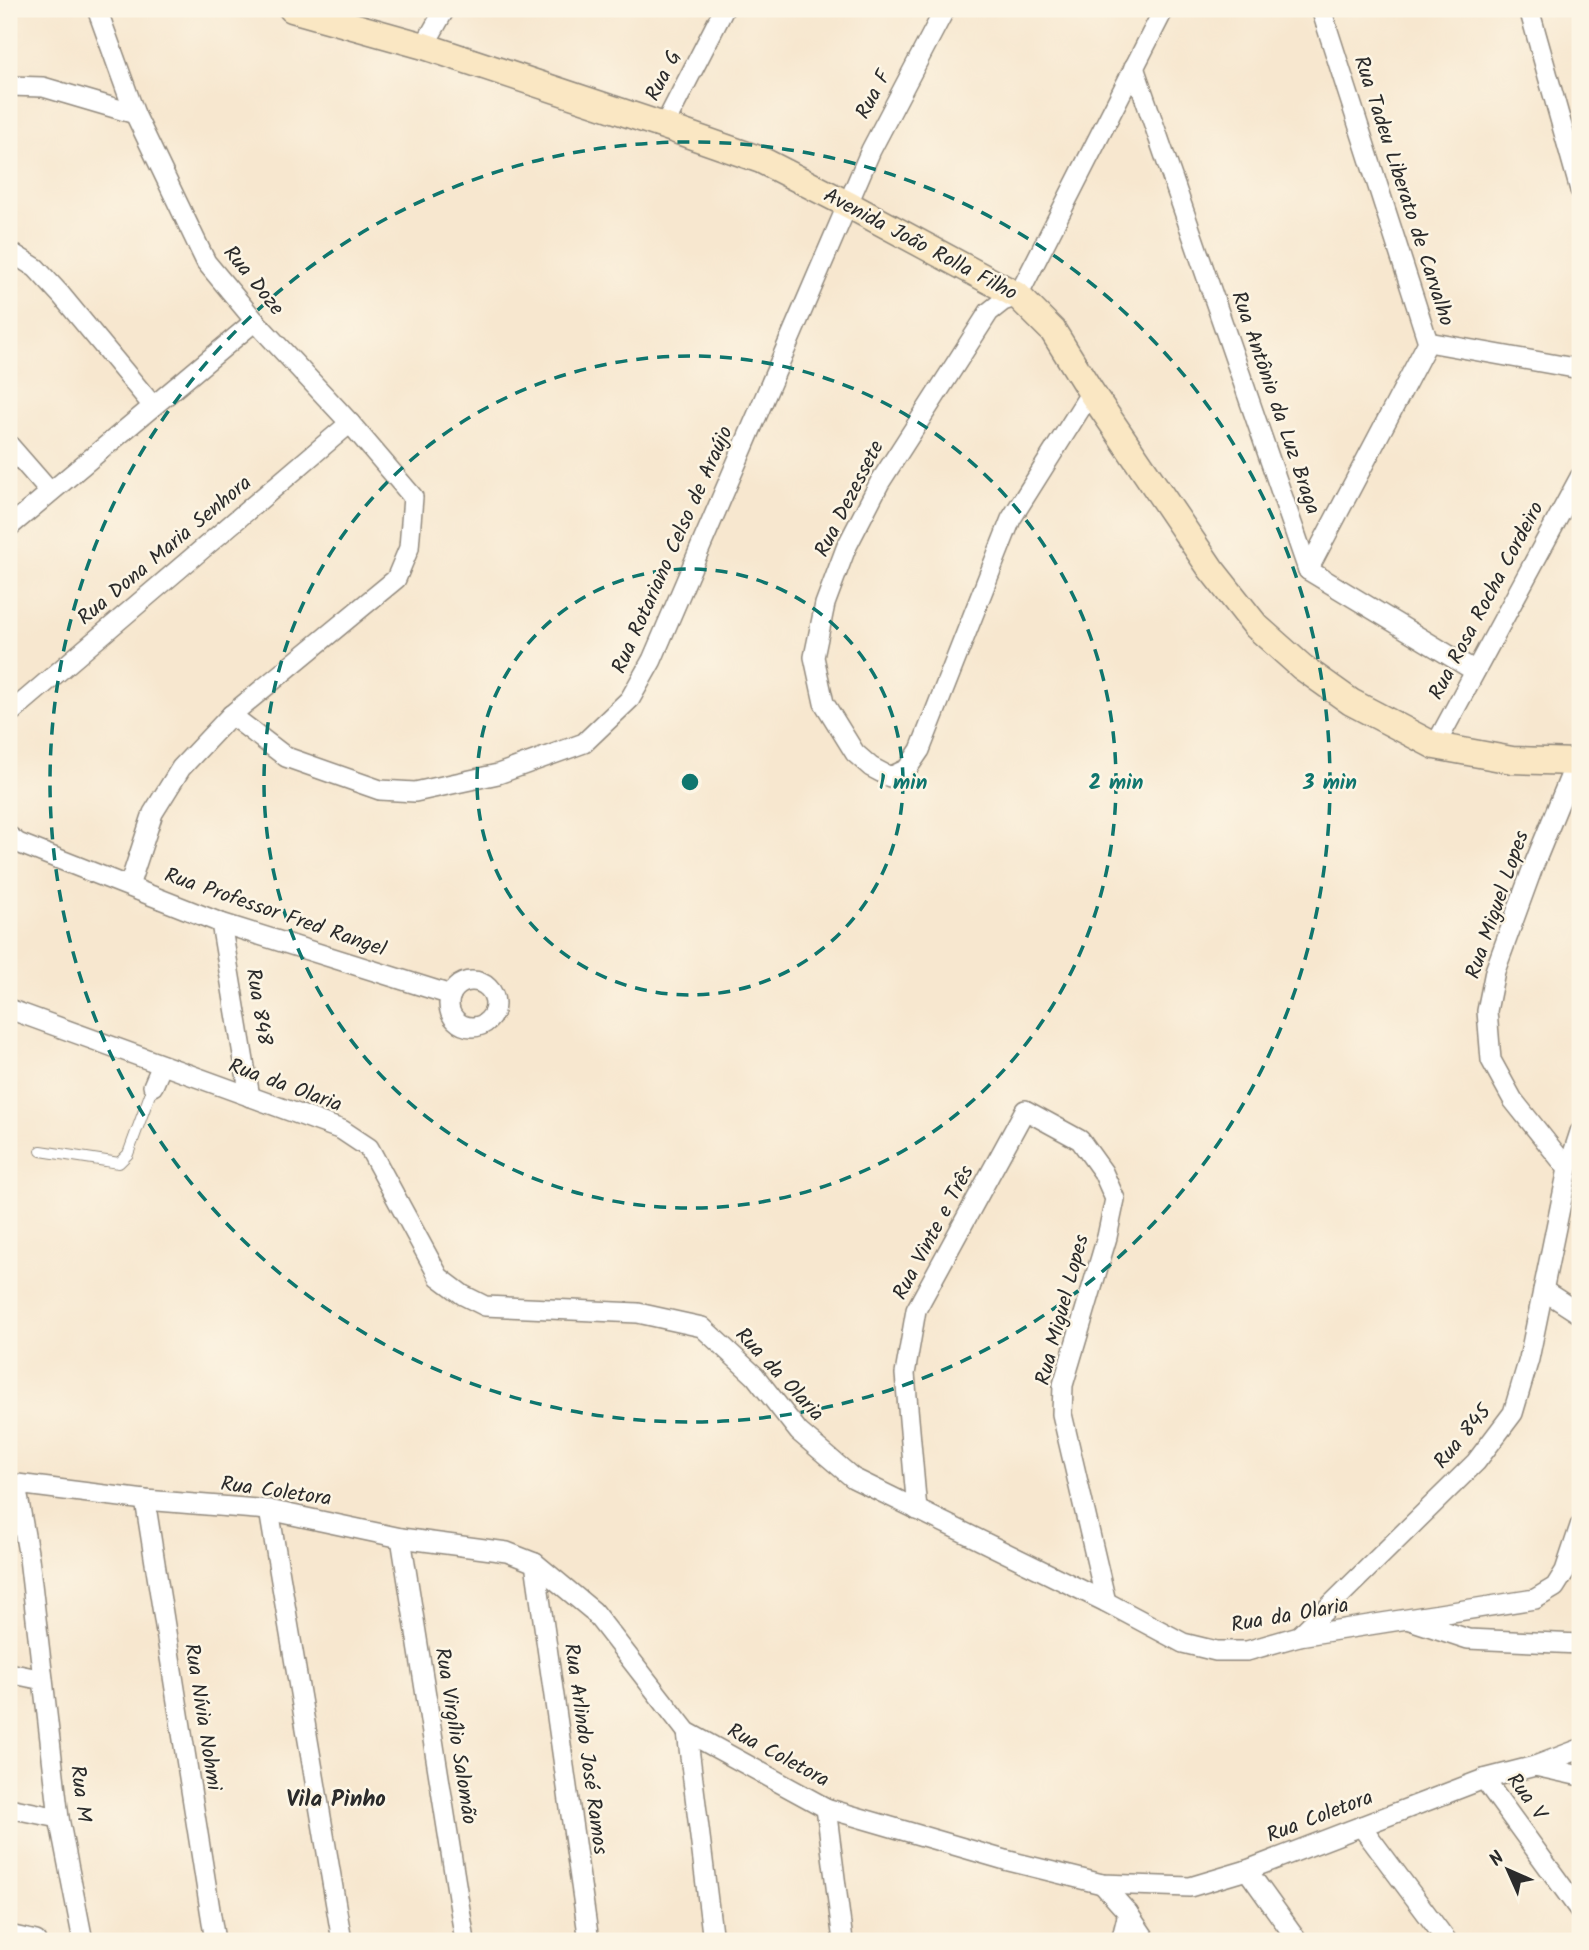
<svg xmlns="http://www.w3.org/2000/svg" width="1589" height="1950" viewBox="0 0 1589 1950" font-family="Kalam,sans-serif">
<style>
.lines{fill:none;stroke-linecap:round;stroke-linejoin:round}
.lane-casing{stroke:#91897d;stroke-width:12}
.street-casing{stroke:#91897d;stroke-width:22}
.secondary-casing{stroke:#91897d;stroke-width:29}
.lane{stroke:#fff;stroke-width:10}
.street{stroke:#fff;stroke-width:19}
.secondary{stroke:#fae7c3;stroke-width:26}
.ring{fill:none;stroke:#0f766e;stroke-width:3.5;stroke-dasharray:12 9}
.labels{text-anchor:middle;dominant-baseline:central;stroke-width:5;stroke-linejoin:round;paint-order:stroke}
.street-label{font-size:21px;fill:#2b2b2b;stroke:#fcf5e5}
.neighbourhood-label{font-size:23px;font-weight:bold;fill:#2b2b2b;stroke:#fcf5e5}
.centre{fill:#0f766e;stroke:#fcf5e5;stroke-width:3.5}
.ring-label{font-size:21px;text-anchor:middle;font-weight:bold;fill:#0f766e;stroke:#fcf5e5;stroke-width:5;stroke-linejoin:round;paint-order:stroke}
</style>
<rect width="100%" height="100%" fill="#fcf5e5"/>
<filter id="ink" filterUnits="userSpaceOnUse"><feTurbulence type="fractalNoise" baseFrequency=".0143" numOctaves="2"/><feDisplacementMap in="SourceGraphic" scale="14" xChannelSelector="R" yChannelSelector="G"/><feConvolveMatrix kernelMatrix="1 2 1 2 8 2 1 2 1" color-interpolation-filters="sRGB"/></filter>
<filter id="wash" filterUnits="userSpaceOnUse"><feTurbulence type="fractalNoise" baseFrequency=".00686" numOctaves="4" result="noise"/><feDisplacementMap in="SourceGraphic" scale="28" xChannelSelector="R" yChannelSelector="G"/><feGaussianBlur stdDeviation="1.57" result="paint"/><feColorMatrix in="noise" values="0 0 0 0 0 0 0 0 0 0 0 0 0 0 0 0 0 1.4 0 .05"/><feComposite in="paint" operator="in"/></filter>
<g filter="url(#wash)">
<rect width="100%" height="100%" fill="#f7e7cf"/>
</g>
<g filter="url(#ink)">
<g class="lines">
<defs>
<path id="lane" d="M41 1151 119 1163 128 1154 153 1086"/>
<g id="street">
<path d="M97 9 135 114 206 262 255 321 350 423 413 497 409 548 396 579 231 715 181 768 153 813 129 886"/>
<path d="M1529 9 1580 190"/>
<path d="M424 46 445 9"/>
<path d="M1134 67 1308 570 1475 671"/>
<path d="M9 86 43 87 135 114"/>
<path d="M664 126 724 9"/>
<path d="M9 251 36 268 61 295 153 406"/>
<path d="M1428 342 1580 369"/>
<path d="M1091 392 1011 519 920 750 907 769 890 777 871 767 855 753 824 703 814 657 825 604 846 548 880 482 989 312 1003 301 1018 296 1164 9"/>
<path d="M9 445 50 492"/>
<path d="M9 527 255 321"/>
<path d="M1308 570 1428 342 1321 9"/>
<path d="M9 714 350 423"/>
<path d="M231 715 286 757 380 790 415 792 498 774 584 743 630 699 652 660 871 150 945 9"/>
<path d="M1435 746 1580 477"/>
<path d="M9 836 18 843 221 923 451 995"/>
<path d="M221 923 250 1097"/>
<circle cx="472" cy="1004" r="23"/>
<path d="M9 1009 342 1130 369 1148 439 1277 463 1295 485 1306 638 1313 702 1327 755 1376 799 1432 853 1478 1106 1602 1183 1643 1216 1651H1247L1299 1636 1535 1599 1555 1587 1565 1571 1580 1526"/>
<path d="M153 1086 162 1065"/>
<path d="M1568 1169 1513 1100 1491 1060 1487 1011 1495 971 1533 867 1576 762"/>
<path d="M1543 1290 1580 1314"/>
<path d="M9 1483 145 1500 269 1510 401 1538 507 1552 535 1563 593 1611 687 1732 826 1808 1005 1860 1102 1884 1190 1887 1247 1870 1484 1779 1535 1766 1580 1776"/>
<path d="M16 1485 29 1558 59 1818 83 1941"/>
<path d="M145 1500 215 1941"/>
<path d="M269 1510 342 1941"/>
<path d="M917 1510 905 1374 916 1310 1025 1110 1080 1140 1103 1172 1115 1199 1107 1237 1063 1385 1062 1414 1106 1602"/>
<path d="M401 1538 465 1941"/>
<path d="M535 1563 589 1941"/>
<path d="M1410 1620 1468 1639 1580 1644"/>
<path d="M1299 1636 1476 1462 1513 1413 1529 1359 1568 1169 1580 1132"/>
<path d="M9 1673 43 1680"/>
<path d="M687 1732 713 1941"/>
<path d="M1535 1766 1580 1749"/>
<path d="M1484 1779 1580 1911"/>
<path d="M9 1808 59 1818"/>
<path d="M826 1808 843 1941"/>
<path d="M1361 1826 1447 1941"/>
<path d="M1247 1870 1298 1941"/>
<path d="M1102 1884 1128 1913 1147 1941"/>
<path d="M9 1935 36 1941"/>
<path d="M1121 1941 1128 1913"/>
</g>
<path id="secondary" d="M292 9 424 46 664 126 761 160 849 205 1018 296 1053 331 1091 392 1211 569 1256 626 1302 667 1351 702 1435 746 1512 760 1576 762 1580 761"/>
</defs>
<!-- lane casing -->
<use href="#lane" class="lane-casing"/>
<!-- street casing -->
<use href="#street" class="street-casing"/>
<!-- secondary casing -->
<use href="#secondary" class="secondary-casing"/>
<!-- lane -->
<use href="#lane" class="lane"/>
<!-- street -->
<use href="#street" class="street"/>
<!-- secondary -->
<use href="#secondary" class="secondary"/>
</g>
</g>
<!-- distance rings -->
<g class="ring">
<circle cx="690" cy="782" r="213"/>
<circle cx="690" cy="782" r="426"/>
<circle cx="690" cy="782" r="640"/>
</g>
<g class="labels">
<!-- street labels -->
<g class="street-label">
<text transform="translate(664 76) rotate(-63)">Rua G</text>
<text transform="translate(874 95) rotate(-62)">Rua F</text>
<text transform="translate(1403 191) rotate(72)">Rua Tadeu Liberato de Carvalho</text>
<text transform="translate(920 245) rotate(28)">Avenida João Rolla Filho</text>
<text transform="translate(253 281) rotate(51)">Rua Doze</text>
<text transform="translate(1275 403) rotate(71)">Rua Antônio da Luz Braga</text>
<text transform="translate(850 499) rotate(-63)">Rua Dezessete</text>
<text transform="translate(673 550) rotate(-66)">Rua Rotariano Celso de Araújo</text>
<text transform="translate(165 551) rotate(-40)">Rua Dona Maria Senhora</text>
<text transform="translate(1487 601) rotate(-62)">Rua Rosa Rocha Cordeiro</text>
<text transform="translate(1498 905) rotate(-71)">Rua Miguel Lopes</text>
<text transform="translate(275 913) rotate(19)">Rua Professor Fred Rangel</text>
<text transform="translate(258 1007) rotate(81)">Rua 848</text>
<text transform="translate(285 1086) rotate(20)">Rua da Olaria</text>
<text transform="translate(934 1233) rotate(-62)">Rua Vinte e Três</text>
<text transform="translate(1063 1310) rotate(-75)">Rua Miguel Lopes</text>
<text transform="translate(779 1375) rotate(47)">Rua da Olaria</text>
<text transform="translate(1463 1437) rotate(-50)">Rua 845</text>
<text transform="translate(276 1492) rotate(8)">Rua Coletora</text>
<text transform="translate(1290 1616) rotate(-10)">Rua da Olaria</text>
<text transform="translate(202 1717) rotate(81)">Rua Nívia Nohmi</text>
<text transform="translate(455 1736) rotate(81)">Rua Virgílio Salomão</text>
<text transform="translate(585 1749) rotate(82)">Rua Arlindo José Ramos</text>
<text transform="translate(778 1756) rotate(28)">Rua Coletora</text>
<text transform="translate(80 1794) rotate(83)">Rua M</text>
<text transform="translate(1526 1797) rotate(54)">Rua V</text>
<text transform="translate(1320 1817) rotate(-21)">Rua Coletora</text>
</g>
<!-- neighbourhood labels -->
<g class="neighbourhood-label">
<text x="336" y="1800">Vila Pinho</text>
</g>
</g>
<circle cx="690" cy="782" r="10" class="centre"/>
<g class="ring-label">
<text x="903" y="789">1 min</text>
<text x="1116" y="789">2 min</text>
<text x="1330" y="789">3 min</text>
</g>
<!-- margin -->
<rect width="1589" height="1950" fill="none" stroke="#fcf5e5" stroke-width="35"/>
<!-- north arrow -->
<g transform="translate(1508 1870) rotate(315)" stroke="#fcf5e5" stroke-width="5" paint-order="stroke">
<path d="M0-5L12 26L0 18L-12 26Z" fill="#2b2b2b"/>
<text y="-10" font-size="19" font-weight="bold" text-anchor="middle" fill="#2b2b2b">N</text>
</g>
</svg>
